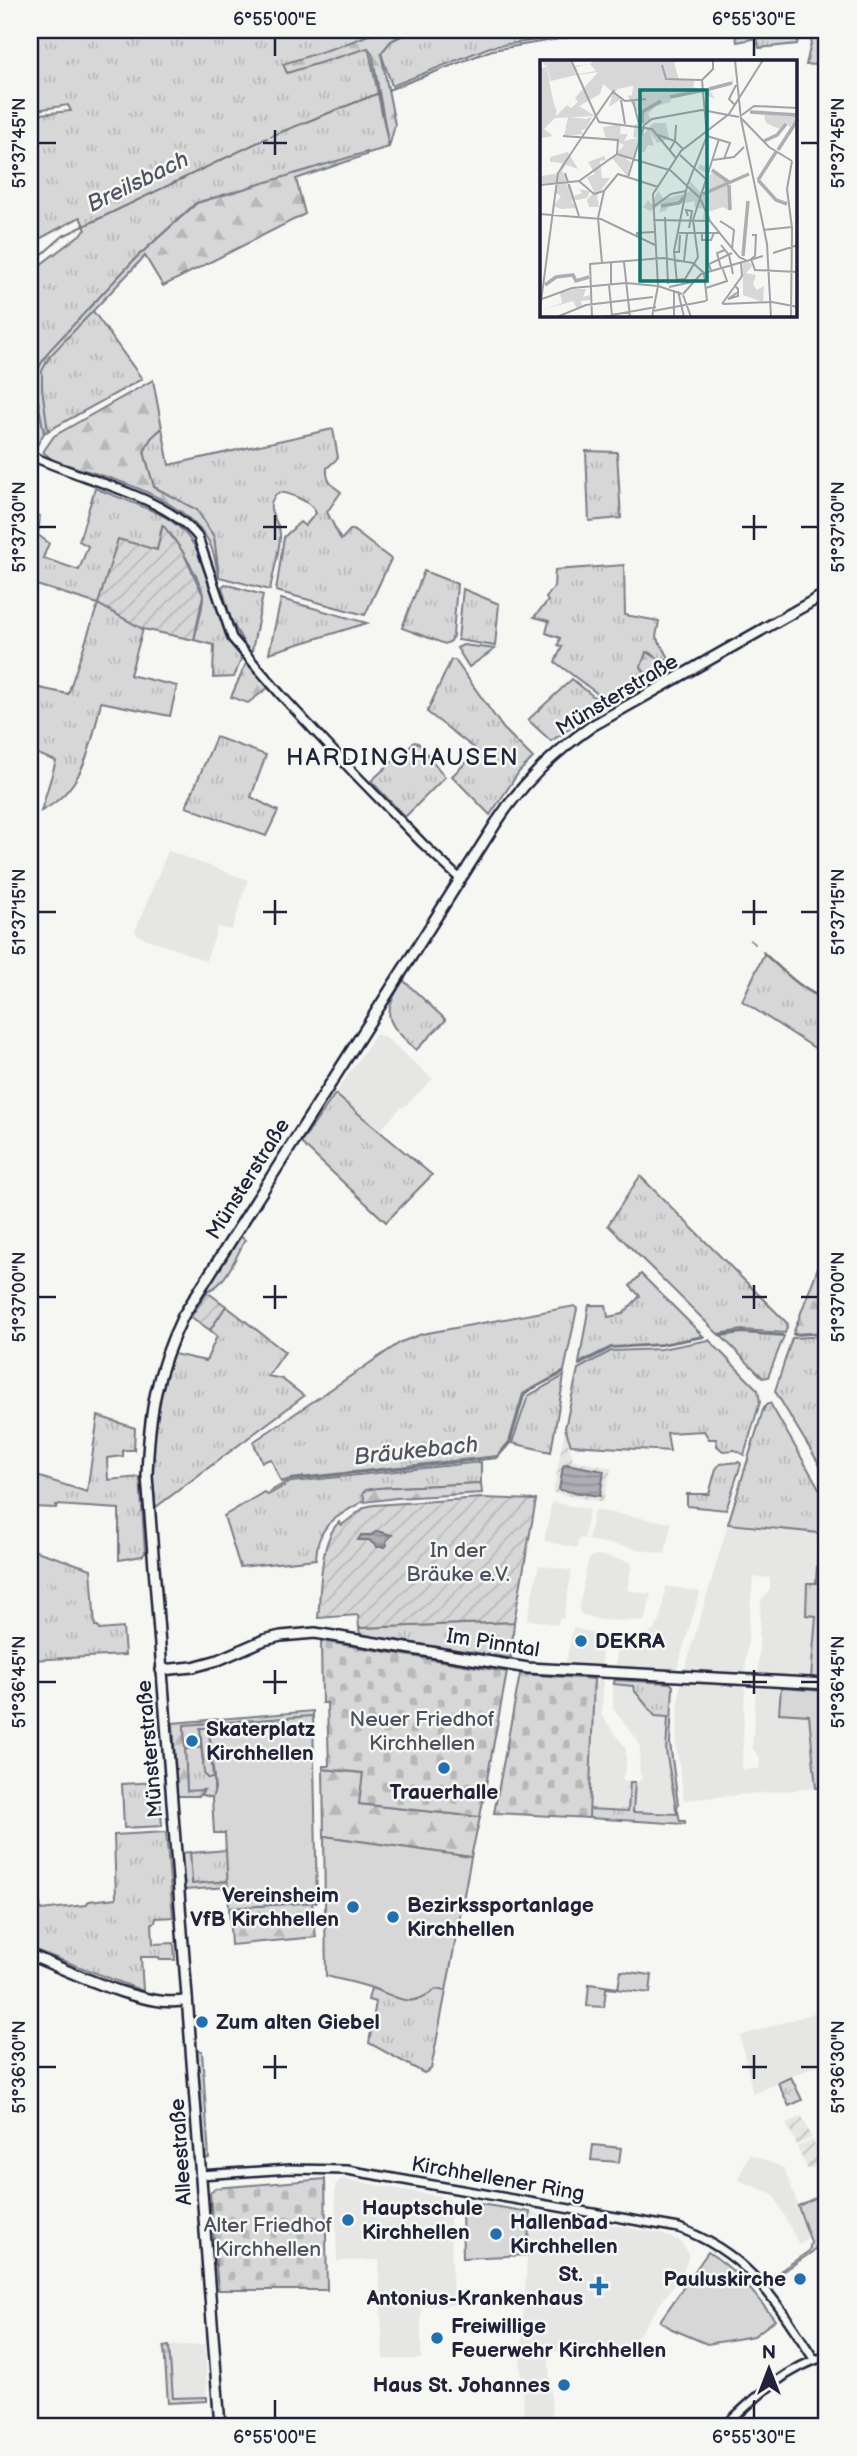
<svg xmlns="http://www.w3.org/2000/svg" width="857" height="2456" viewBox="0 0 857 2456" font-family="'Balsamiq Sans',sans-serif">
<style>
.built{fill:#e6e6e4}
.industrial{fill:url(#industrial-furrows)}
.grass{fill:url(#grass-tufts);stroke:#7c7c89;stroke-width:2}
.forest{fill:url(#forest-firs);stroke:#7c7c89;stroke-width:2}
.cemetery{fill:url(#cemetery-stones);stroke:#7c7c89;stroke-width:2}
.park{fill:#d7d7d7;stroke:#7c7c89;stroke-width:2}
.garden{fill:url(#garden-furrows);stroke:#7c7c89;stroke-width:2}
.water{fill:url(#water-rules);stroke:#757583;stroke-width:2}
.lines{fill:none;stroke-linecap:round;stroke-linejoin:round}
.stream{stroke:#757583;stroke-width:2}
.minor-casing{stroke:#22223b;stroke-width:12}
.major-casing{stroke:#22223b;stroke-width:14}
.minor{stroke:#f6f6f2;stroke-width:7}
.major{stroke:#f6f6f2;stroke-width:9}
.ticks{fill:none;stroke:#22223b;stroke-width:2.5}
.poi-dot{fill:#1f6fb2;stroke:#f6f6f2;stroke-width:2.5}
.labels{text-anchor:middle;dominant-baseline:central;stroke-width:5;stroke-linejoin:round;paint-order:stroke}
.street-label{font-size:21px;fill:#22223b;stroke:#f6f6f2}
.park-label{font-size:21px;fill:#4f4f62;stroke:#f6f6f2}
.poi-label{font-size:21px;font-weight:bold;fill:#22223b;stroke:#f6f6f2;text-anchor:start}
.water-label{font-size:23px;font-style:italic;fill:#535365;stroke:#f6f6f2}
.quarter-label{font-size:24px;letter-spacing:2px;fill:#22223b;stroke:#f6f6f2}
.inset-river{fill:none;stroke:#adadb3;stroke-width:3.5}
.inset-road{fill:none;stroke:#a1a1a9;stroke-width:2}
.view{fill:#0f766e;fill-opacity:0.15;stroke:#0f766e;stroke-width:3.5}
.inset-edge{fill:none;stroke:#22223b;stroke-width:3.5}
.neatline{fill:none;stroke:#22223b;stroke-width:2.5}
.ticks-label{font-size:18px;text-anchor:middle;fill:#22223b}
</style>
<defs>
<pattern id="industrial-furrows" width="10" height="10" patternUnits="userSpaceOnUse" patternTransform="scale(1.75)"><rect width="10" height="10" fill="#e6e6e4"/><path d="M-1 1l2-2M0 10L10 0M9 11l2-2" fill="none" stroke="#c5c5c4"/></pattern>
<pattern id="grass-tufts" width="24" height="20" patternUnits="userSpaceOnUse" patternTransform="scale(1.75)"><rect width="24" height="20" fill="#d7d7d7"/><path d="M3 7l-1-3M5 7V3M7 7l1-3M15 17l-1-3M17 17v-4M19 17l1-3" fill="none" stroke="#b8b8b9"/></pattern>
<pattern id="forest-firs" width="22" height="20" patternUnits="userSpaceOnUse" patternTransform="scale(1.75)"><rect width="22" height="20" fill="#d7d7d7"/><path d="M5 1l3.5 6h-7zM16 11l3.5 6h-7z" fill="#b8b8b9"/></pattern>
<pattern id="cemetery-stones" width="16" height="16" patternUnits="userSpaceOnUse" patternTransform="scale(1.75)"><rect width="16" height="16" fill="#d7d7d7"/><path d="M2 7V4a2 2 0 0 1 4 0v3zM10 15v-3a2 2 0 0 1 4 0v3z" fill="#b8b8b9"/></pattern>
<pattern id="garden-furrows" width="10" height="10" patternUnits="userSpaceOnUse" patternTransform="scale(1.75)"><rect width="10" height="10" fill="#d7d7d7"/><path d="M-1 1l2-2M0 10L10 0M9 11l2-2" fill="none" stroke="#b8b8b9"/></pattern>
<pattern id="water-rules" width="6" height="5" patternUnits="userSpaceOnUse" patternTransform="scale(1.75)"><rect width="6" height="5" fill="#adadb3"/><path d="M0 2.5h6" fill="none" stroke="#8c8c93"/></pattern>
</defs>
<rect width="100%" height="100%" fill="#f6f6f2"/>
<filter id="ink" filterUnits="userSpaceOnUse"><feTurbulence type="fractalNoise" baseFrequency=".0143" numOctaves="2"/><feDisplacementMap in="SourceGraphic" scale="14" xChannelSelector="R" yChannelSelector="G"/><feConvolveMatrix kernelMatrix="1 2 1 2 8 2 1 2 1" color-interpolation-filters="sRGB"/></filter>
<g filter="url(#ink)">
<!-- built -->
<g class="built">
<path d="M168 851 248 880 232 930 218 927 206 961 137 935 135 931Z"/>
<path d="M376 1034 385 1037 433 1079 404 1107H401L380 1131 335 1094Z"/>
<path d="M552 1502 589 1509 584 1539 579 1538 577 1548 544 1541Z"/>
<path d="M594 1510 671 1523 665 1554 588 1540Z"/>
<path d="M728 1524 819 1533 816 1584H807L806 1615 816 1616 811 1678 764 1675 758 1672 761 1600 770 1590V1578L753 1577 745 1672 742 1673 684 1672Z"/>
<path d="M597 1555 632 1562 627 1590 651 1594 647 1615 644 1621 601 1620 580 1614 579 1608 588 1561 591 1557Z"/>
<path d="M539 1565 572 1571 563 1619 559 1618 558 1625 527 1619Z"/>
<path d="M666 1586 700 1592 677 1669 673 1673 618 1669 616 1665 617 1640 622 1635H646L654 1630 660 1621Z"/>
<path d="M573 1628 603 1635 601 1666 598 1668 565 1666Z"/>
<path d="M594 1679H601L603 1682 602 1716 626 1748V1771L622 1777 625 1782H630L628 1812 589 1809Z"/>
<path d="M683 1683 741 1686 745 1689 742 1769H759L760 1758 752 1748 756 1689 781 1688 779 1713 809 1715 816 1788 684 1800 676 1744 680 1684Z"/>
<path d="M613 1684 634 1686 668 1717 666 1751 677 1815 633 1812 635 1782H638L642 1778 639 1772 640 1747 637 1739 613 1709Z"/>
<path d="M827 2009V2061L753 2094 740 2036Z"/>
<path d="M749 2154 784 2168 809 2234 804 2242 799 2245 773 2194 738 2180Z"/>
<path d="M341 2179 444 2197 450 2200 453 2305 421 2306V2359H383L379 2260 337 2261 335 2185Z"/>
<path d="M530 2212 660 2233 680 2241 688 2252V2259L683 2271 631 2346 548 2352 553 2426H525L520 2366Z"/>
<path d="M205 2344 207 2397 173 2399 169 2346Z"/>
</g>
<!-- industrial -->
<g class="industrial">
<path d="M565 1428 573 1460 611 1468 603 1502 553 1493Z"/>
<path d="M802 2116 812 2138 797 2145 786 2123Z"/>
<path d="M813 2140 823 2163 808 2170 797 2147Z"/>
</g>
<!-- grass -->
<g class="grass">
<path d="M30 30H397L367 41 389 147 196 203 135 259 49 351 36 372V390L44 433 35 449 30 447V279L40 265 86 230 80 217 30 244V115L71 111 68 105 30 111Z"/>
<path d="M412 30H602L490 47 392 86 381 53 391 41Z"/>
<path d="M735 30H800L797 44 759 48 757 38 737 42Z"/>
<path d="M814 30H827L826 64 806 65Z"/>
<path d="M93 311 142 379 48 431C45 413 37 387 42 370 49 349 79 327 93 311Z"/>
<path d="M162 428 169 465 333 429 338 458 327 468C326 481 331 485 341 492L327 512 341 540 350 530H353L391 559 365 615 276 591 284 537 300 522 305 526 316 513C311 503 303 500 294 496 287 494 279 489 274 497 264 511 280 521 280 534 281 545 272 577 270 590L219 577 214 537 196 510 154 487 144 452 151 438Z"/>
<path d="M586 451 617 452 621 518 589 521Z"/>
<path d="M95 488C116 497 154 509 170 520 215 551 213 614 242 657L234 677 213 678 214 645 194 640C197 626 203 610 203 596 202 581 174 535 162 526L157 551 98 604 143 629 130 675 177 686 170 716 101 702C91 745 84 790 41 811L56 761 30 751V686L68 694 98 604 30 583V513L40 516 38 535 49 543 43 558 79 570 88 546 79 541Z"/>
<path d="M624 565 625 615 659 621 656 637 670 659H659L649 652 646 676 654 678 610 703 555 662 562 647 558 645 560 638 546 633 549 621 534 617 548 601 546 598 554 587 555 570Z"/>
<path d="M424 571 457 584 453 635 451 641 445 644 402 628Z"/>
<path d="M225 584 263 595 251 656 231 620 222 587Z"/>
<path d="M463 589 499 604 495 646 458 640Z"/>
<path d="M281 599 367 623 269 653Z"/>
<path d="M463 645 495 649 469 667 457 648Z"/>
<path d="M451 660H455L503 728 533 758 519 772 490 815 452 776 478 751 427 712Z"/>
<path d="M572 679 605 706 551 741 528 720Z"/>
<path d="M216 737 266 755 251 797 278 811 266 836 186 807Z"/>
<path d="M414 742 418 743 445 777 405 817 371 781Z"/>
<path d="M764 954C782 970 804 993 827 1000V1056L742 1001Z"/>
<path d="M403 980 446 1020 416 1050C387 1022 380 1018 403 980Z"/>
<path d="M335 1094 432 1175 386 1222 301 1143Z"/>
<path d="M640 1176 788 1324 785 1333 742 1330 718 1334 608 1225Z"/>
<path d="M641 1274 703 1336 662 1344 611 1347 579 1363 589 1305H606L608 1317 623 1314 640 1296 630 1286Z"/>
<path d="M226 1306 285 1352 268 1376 282 1379 304 1396 156 1507C148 1480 153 1373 174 1354L206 1361 217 1336 210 1330Z"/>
<path d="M575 1306 577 1309 564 1371 523 1394 509 1442 497 1456 290 1479 281 1482 271 1459 262 1462 253 1442 401 1342 422 1334Z"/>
<path d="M742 1333 784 1336 768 1377 763 1378 721 1336Z"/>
<path d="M827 1336V1477L775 1391 792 1338Z"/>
<path d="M709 1340 758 1390 760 1402 744 1455 735 1450 723 1451 717 1446 716 1439H709L704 1431 667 1433 670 1451 571 1445 565 1428 578 1369 611 1351 661 1349Z"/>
<path d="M564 1376 551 1452 512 1443 528 1396Z"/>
<path d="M770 1403 827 1502V1678H811L816 1616 806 1615 807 1583H816L819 1533 728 1524 763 1410 766 1405Z"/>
<path d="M98 1416 135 1428 134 1450H123V1456L107 1458 108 1480 140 1477 145 1553 142 1556 119 1560V1509L56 1505V1508L33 1507 37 1476 87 1492Z"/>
<path d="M481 1462V1483L378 1488 363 1493 365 1500C337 1517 317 1523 316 1559L240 1567 224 1516 264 1492 268 1495 291 1482Z"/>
<path d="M739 1462 741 1464 726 1510 687 1506V1494H709L716 1469 720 1464Z"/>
<path d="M30 1549 91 1569 95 1626H98L99 1630 123 1628 125 1655 30 1660Z"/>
<path d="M514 1622 511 1658 360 1635 359 1628Z"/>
<path d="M615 1680 670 1683 673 1686 670 1743 678 1804 677 1807 680 1821H685V1824L589 1818V1809L628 1811 630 1782H635L633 1812 677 1814 666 1751 668 1717 655 1716 634 1690 633 1686 613 1684Z"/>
<path d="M201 1747 205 1776 212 1778 214 1772V1798L187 1791 185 1749Z"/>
<path d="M159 1782 162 1826 124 1828 122 1784Z"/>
<path d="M166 1832 173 1917 156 1918 155 1922 152 1923 153 1944 174 1943 175 1960H160L159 1957H141L143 1991 30 1948V1899L39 1898 41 1910 86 1905 89 1901 116 1898 114 1835Z"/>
<path d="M227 1850 229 1881 192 1884 190 1853Z"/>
<path d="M371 1988C399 1996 407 2011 436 1989L446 1991 431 2069 424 2073 369 2043 376 2002 368 2000Z"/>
<path d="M197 2050 202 2051 209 2158 205 2159Z"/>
<path d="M791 2077 802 2100 789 2106 778 2083Z"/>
</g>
<!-- forest -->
<g class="forest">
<path d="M381 30H412L391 41 381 53 395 125 389 147 372 53 368 48 287 73 283 64 343 45Z"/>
<path d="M367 152 366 155 296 179 305 214 163 286 145 256 50 356 42 371V388L48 431 44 433 36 390V372L49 351 135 259 197 203Z"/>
<path d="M153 380 162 428 151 438 144 452 154 487 197 510 214 537 219 577C216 566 214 550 208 540 176 492 106 477 54 461L43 452 54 436Z"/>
<path d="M646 652 659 659H670L675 667 654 678 647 676 641 667Z"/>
<path d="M247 661 269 687 248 703 231 697Z"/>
<path d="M239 1235 245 1240C236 1256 223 1293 202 1291Z"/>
<path d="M822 1257 827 1260V1312L824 1315 825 1330 827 1332 793 1334Z"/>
<path d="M481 1483 482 1493 396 1498 365 1502 363 1493 366 1490 378 1488Z"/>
<path d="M313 1711V1716L184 1726 187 1791 204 1790 199 1796H177L173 1723Z"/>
<path d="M200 1727 209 1728 213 1778H207L204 1773Z"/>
<path d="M323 1769 363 1773 360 1804 480 1817 471 1857 324 1836Z"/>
<path d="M190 1852 192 1884 229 1881V1887L184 1890 181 1853Z"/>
<path d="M312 1902 316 1937 231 1945 229 1908Z"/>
<path d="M169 2346 173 2398 207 2397V2401L168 2403 164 2347Z"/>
</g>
<!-- cemetery -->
<g class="cemetery">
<path d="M321 1641 507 1672 480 1817 359 1804 363 1773 323 1769V1766H329L327 1703H322Z"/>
<path d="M520 1674 594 1679 589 1818 494 1813Z"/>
<path d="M325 2179 327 2290H218L210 2193 215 2188Z"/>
</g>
<!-- park -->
<g class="park">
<path d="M781 1688 824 1691 827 1732V1787L816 1788 809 1715 779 1713Z"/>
<path d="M313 1716 317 1902 229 1908 225 1833H214L212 1798 215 1789 209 1728H200L201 1747 185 1749 184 1725Z"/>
<path d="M324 1836 471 1857 446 1991 436 1989C409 2009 401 1999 375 1989 359 1983 342 1980 326 1976Z"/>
<path d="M621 1971 652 1975 650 1993 606 1988 604 2007 587 2006 589 1984 618 1988Z"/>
<path d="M593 2145 621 2148 619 2162 591 2160Z"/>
<path d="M827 2192V2235L812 2252 769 2281 767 2280 809 2251 811 2242 798 2206Z"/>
<path d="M467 2202 530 2212 527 2255 463 2258 462 2207Z"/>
<path d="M708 2252C738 2271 753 2292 775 2320L754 2336 707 2344 672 2329 660 2321Z"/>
</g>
<!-- garden -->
<g class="garden">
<path d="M163 525 183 552 203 595 194 640 143 629 98 604 118 539 157 550Z"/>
<path d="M207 1292 226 1306 210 1330 191 1317Z"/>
<path d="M482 1498 536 1500 514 1622 359 1628 358 1615 318 1618C321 1590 319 1542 339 1522L342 1525 365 1507 374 1505Z"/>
</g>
<!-- water -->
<g class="water">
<path d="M566 1464 604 1471 600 1496 559 1490 563 1466Z"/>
<path d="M377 1531 392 1535 386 1541 387 1545 385 1547H377L369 1540H358L361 1535H371Z"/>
</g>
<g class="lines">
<!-- stream -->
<g class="stream">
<path d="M388 90 492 50 612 30"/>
<path d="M271 136 379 93"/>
<path d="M30 265 63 236 267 138"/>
<path d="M750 940 755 944"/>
<path d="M763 952C781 968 803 992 827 999"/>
<path d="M719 1335 743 1332 782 1335"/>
<path d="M794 1335 827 1333"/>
<path d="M579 1365 611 1348 661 1345 704 1337"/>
<path d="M269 1492 290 1480 497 1458 510 1443 524 1396 528 1391 564 1373"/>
</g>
<defs>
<g id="minor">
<path d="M30 455C80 480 164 494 198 537L232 638 281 695 353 772 422 843 460 879"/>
<path d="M200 2175 290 2169 347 2170 679 2228C749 2254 775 2300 814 2359"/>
<path d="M725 2426C756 2397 785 2368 827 2356"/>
</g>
<g id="major">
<path d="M161 1670 193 1667 218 1660 264 1640 281 1636 315 1633 528 1668 827 1684"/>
<path d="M30 1955C67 1970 149 2011 187 2000"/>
<path d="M220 2426 147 1476C149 1414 156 1372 183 1316L496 823C522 783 553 753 592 726L827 593"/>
</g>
</defs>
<!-- minor casing -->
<use href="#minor" class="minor-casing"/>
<!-- major casing -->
<use href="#major" class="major-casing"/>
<!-- minor -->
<use href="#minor" class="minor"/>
<!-- major -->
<use href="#major" class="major"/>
</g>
</g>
<!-- ticks -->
<path class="ticks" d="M275 38V56M754 38V56M275 130V155M38 143H56M263 143H287M801 143H818M275 515V540M754 515V540M38 527H56M263 527H287M742 527H767M801 527H818M275 900V925M754 900V925M38 912H56M263 912H287M742 912H767M801 912H818M275 1285V1309M754 1285V1309M38 1297H56M263 1297H287M742 1297H767M801 1297H818M275 1670V1694M754 1670V1694M38 1682H56M263 1682H287M742 1682H767M801 1682H818M275 2055V2079M754 2055V2079M38 2067H56M263 2067H287M742 2067H767M801 2067H818M275 2400V2418M754 2400V2418"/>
<!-- markers -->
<g class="poi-dot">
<circle cx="581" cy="1641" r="7"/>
<circle cx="192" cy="1741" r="7"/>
<circle cx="444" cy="1768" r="7"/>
<circle cx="353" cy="1907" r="7"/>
<circle cx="393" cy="1917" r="7"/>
<circle cx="202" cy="2022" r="7"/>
<circle cx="348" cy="2220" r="7"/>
<circle cx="496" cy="2234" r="7"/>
<circle cx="800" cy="2279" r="7"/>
<path d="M595.5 2275.5h7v7h7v7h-7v7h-7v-7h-7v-7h7z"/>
<circle cx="437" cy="2338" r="7"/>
<circle cx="564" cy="2385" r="7"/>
</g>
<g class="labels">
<!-- street labels -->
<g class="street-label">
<text transform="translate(617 695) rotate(-31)">Münsterstraße</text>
<text transform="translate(248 1179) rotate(-58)">Münsterstraße</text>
<text transform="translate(493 1643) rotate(9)">Im Pinntal</text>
<text transform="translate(150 1749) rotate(-95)">Münsterstraße</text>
<text transform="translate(181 2152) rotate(-94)">Alleestraße</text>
<text transform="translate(498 2179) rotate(10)">Kirchhellener Ring</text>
</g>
<!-- park labels -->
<g class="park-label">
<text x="458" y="1550">In der<tspan x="458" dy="24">Bräuke e.V.</tspan></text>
<text x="422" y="1719">Neuer Friedhof<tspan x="422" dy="24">Kirchhellen</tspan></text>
<text x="268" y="2225">Alter Friedhof<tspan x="268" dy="24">Kirchhellen</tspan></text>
</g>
<!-- poi labels -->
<g class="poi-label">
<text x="595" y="1641">DEKRA</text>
<text x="206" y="1729">Skaterplatz<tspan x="206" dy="24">Kirchhellen</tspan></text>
<text x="444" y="1792" text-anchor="middle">Trauerhalle</text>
<text x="339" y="1895" text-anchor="end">Vereinsheim<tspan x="339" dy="24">VfB Kirchhellen</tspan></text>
<text x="407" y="1905">Bezirkssportanlage<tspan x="407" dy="24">Kirchhellen</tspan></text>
<text x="216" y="2022">Zum alten Giebel</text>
<text x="362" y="2208">Hauptschule<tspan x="362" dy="24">Kirchhellen</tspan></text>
<text x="510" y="2222">Hallenbad<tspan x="510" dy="24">Kirchhellen</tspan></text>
<text x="583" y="2274" text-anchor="end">St.<tspan x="583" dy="24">Antonius-Krankenhaus</tspan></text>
<text x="786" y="2279" text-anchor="end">Pauluskirche</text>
<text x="451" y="2326">Freiwillige<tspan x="451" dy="24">Feuerwehr Kirchhellen</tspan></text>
<text x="550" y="2385" text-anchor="end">Haus St. Johannes</text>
</g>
<!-- water labels -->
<g class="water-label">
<text transform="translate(138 182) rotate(-26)">Breilsbach</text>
<text transform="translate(416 1451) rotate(-6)">Bräukebach</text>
</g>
<!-- quarter labels -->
<g class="quarter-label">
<text x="403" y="757">HARDINGHAUSEN</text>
</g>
</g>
<!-- overview -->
<g transform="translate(540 60)">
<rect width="257" height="257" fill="#f6f6f2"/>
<path d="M5 0H30L36 15 11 21ZM99 0H141L134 3 139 20H155L153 27 163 31 192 23 193 17V23L169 29 175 39 155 31 130 37 131 42 116 46 108 54 111 60 101 65 104 74 113 63H126L129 79 117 83 110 72 114 86 108 85 104 93 98 87 94 97 86 99 91 102 87 116 72 98 84 85 65 77 63 67 81 64 80 74H88L84 81 98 78 93 77 95 64H100L98 59 107 48 96 52 88 36 92 35 94 20 104 11ZM224 55H257L258 57 250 67 246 64 239 69 226 63ZM28 57 46 59 52 57 46 69 41 70 43 74 24 76ZM28 92 38 109 26 105 22 111 30 122 26 126H31L34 136 42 133 39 129 50 131 47 138 31 141 37 148 21 149 13 146 21 136 15 133 16 124 2 123 1 116 19 113 22 103 10 102V97ZM64 96 66 100 60 101 62 118H70L57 136 59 147H49L47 140 54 132 47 117 55 114 48 102ZM160 104 170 109 169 115 176 112 188 119 190 151 183 147 168 152 170 157 163 160 164 149 154 147 155 141 129 146 125 151 119 152 122 144 110 151 103 147 108 140 112 145 118 131 124 139 149 132 150 121 162 134 170 133 164 128 169 115 158 108ZM208 202 213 205 206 213 216 215 213 224 217 230 224 226 223 242 203 235V203Z" fill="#d7d7d7"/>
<path d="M1 0H5L16 56 27 45 31 48 38 42 35 38 58 12 38 15 34 6 49 4 36 7 38 14 56 11 50 4 55 0H99L107 12 94 20 95 25 102 24 77 29 75 34 81 39 69 47 73 32 63 24 60 34 39 46 55 56 15 58 4 69 13 76 1 78 0 82V25L6 10 1 8 6 7ZM33 229H46L43 237 50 235 51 240 41 241 42 246 37 249 33 241 2 250 22 243 20 233Z" fill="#d7d7d7"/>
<path d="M7 8 10 21 6 22 17 52 0 73V9Z" fill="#d7d7d7"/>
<path class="inset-river" d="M169 29 192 23M130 37 160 31M210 52 258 55M102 63V52L121 41M224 81 237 75 246 64M238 90 258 59M172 110 190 123M218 120 236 140 247 144M218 120 236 92M189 125 190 150M163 134 209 114M121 146 139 143 144 137M203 196 208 141M5 225 16 217 33 215 36 221 49 217"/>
<path class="inset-road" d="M195 0 201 59 227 184 231 257M122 5 126 19 162 20M162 20 173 9V0M74 30 56 56 59 62 112 69 136 98M73 32 85 41 106 39M81 40 85 64M93 41 99 64M195 45 189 39 196 25M202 55 214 46 258 48M202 59 229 87 252 101M103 66 112 59 162 50 199 57M118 75 135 81 143 89M23 76 78 80 77 94M167 76 190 83 184 99M129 91 135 81 136 65M140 95 167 120M173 100 194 97 204 87M129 109 160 138 170 161M25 113 39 156M88 117 104 66M39 121 54 134 64 131M0 125 39 121 77 94 129 110M113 147 131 134 146 131M0 154 61 159 115 185M148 156 146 150 152 151 149 168M125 157 128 224M113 160 170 161 199 197 207 201 223 196M180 161 194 170 192 189M223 170 252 167M138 173H179M162 173V180H171L174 173M212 175H216L215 196 211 199 215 210 258 212M97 178V173L114 172M181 185 189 195 193 214M134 192H139L140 175M233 193 258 185M144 201 147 174M84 202 90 257M62 203 58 158 64 131 78 114 118 127M181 208 177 193 185 190M171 211 169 204 192 193M128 221 145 219 158 197 153 160 179 79M137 223 134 191 147 126 167 76 162 20M69 225 72 256M71 225V203M194 225 198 229V236L188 239 198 232M118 226 142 234M129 227 152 222M166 228 187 221 182 207M138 231 144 257M143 234 161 214 206 201M143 235 151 257M2 239 32 228 86 223 118 226M182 244 202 216 201 203M183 244 232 242 258 247M0 249 18 113 56 56 31 0M113 251 166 241M17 257 46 245 113 237M52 257 50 204 123 198 153 203 164 213 167 241M61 257 116 247M112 257 118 226 113 134 141 91 189 54 223 0M134 257V230M251 257 252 168 247 129 252 101"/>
<path class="view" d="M100 30H167V221H100Z"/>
<rect width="257" height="257" class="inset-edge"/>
</g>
<!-- margin -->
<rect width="857" height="2456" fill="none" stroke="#f6f6f2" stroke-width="77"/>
<!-- north arrow -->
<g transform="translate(769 2369)" stroke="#f6f6f2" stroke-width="5" paint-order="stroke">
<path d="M0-5L12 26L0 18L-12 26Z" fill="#22223b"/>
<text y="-10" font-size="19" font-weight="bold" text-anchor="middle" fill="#22223b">N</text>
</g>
<rect x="38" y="38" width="780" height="2380" class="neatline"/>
<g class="ticks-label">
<text x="275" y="25">6°55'00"E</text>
<text x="754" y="25">6°55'30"E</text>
<text transform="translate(19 143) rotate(-90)" y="6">51°37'45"N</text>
<text transform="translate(838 143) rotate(-90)" y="6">51°37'45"N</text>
<text transform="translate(19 527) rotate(-90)" y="6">51°37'30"N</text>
<text transform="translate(838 527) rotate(-90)" y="6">51°37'30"N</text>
<text transform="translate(19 912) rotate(-90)" y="6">51°37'15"N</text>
<text transform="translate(838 912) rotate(-90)" y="6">51°37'15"N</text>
<text transform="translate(19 1297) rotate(-90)" y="6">51°37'00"N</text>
<text transform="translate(838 1297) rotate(-90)" y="6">51°37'00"N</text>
<text transform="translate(19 1682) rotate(-90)" y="6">51°36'45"N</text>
<text transform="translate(838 1682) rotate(-90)" y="6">51°36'45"N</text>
<text transform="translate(19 2067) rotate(-90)" y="6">51°36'30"N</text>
<text transform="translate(838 2067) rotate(-90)" y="6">51°36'30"N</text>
<text x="275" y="2443">6°55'00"E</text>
<text x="754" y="2443">6°55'30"E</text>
</g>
</svg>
